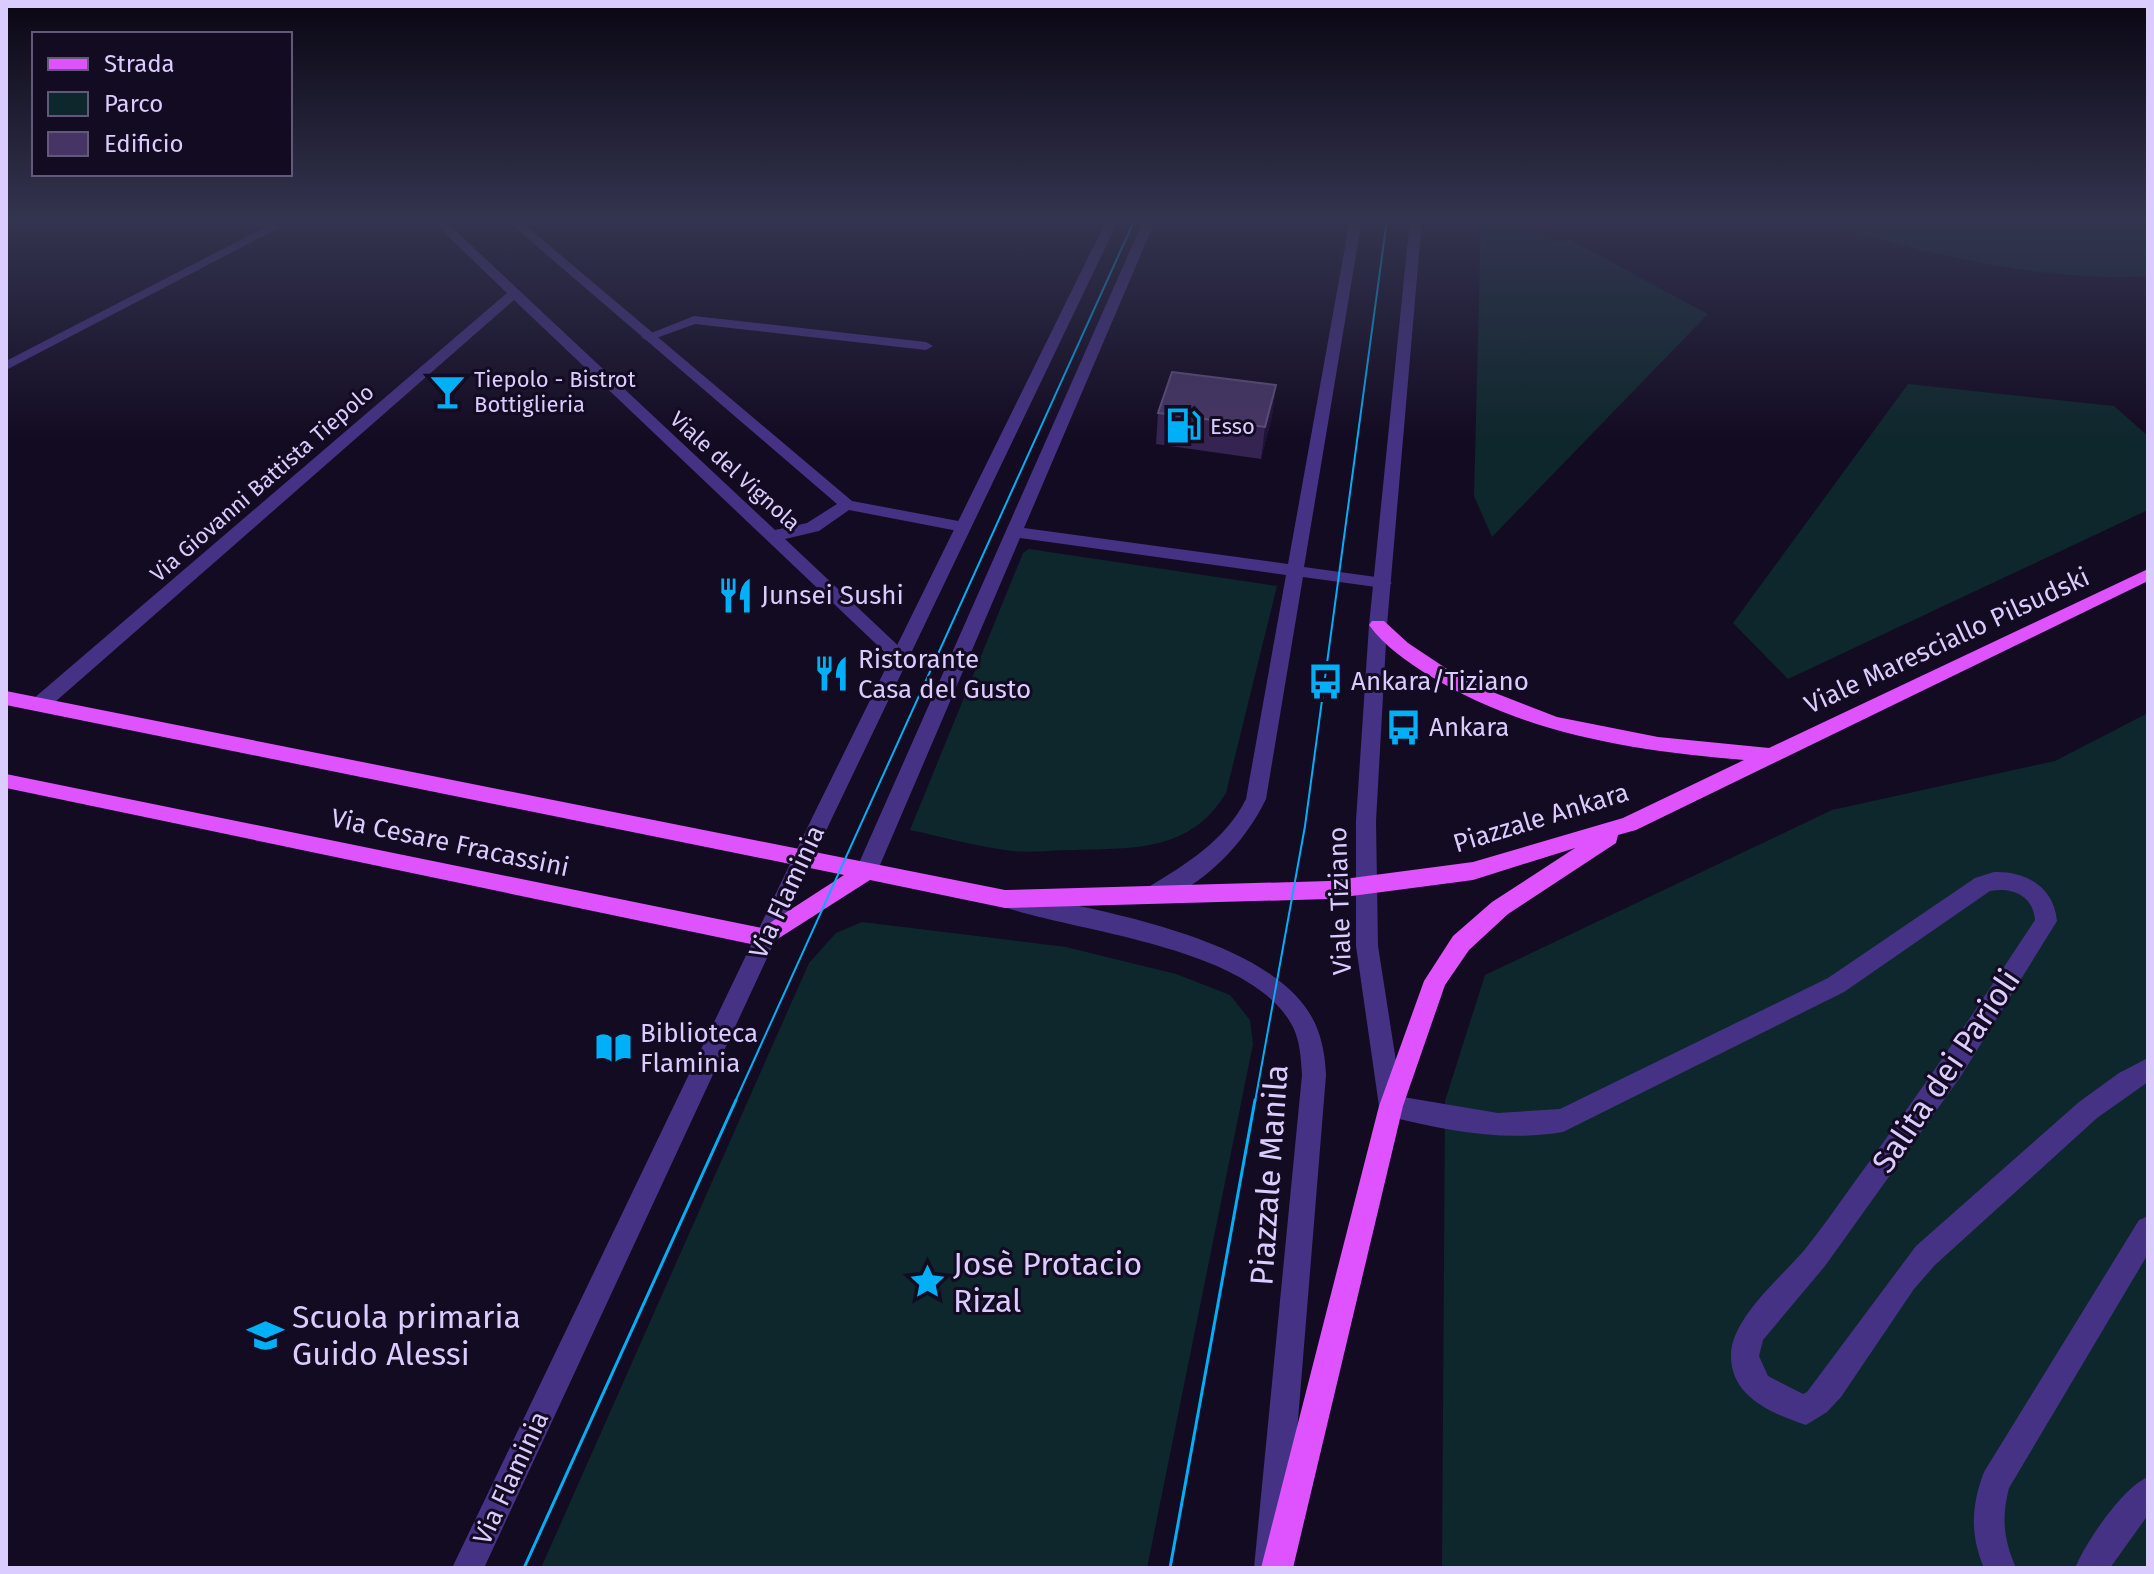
<svg xmlns="http://www.w3.org/2000/svg" width="2154" height="1574" viewBox="0 0 2154 1574" font-family="'Fira Sans',sans-serif">
<style>
.green{fill:#0e272c}
.lines{fill:none;stroke-linecap:round;stroke-linejoin:round}
.pedestrian{fill:#453285;fill-rule:evenodd}
.minor{fill:#453285;fill-rule:evenodd}
.tertiary{fill:#453285;fill-rule:evenodd}
.primary{fill:#df53ff;fill-rule:evenodd}
.tram-far1{stroke:#00b0f7;stroke-width:2}
.tram{stroke:#00b0f7;stroke-width:3}
.wall{fill:#352351}
.shaded-wall{fill:#201236}
.building{fill:#463564;stroke:#5e4d7c;stroke-width:2}
.labels{text-anchor:middle;dominant-baseline:central;stroke-width:6;stroke-linejoin:round;paint-order:stroke}
.far-poi-label{font-size:22px;fill:#dbccff;stroke:#130b22;text-anchor:start}
.far-street-label{font-size:22px;fill:#dbccff;stroke:#130b22}
.poi-label{font-size:26px;fill:#dbccff;stroke:#130b22;text-anchor:start}
.street-label{font-size:26px;fill:#dbccff;stroke:#130b22}
.near-street-label{font-size:32px;fill:#dbccff;stroke:#130b22}
.near-poi-label{font-size:32px;fill:#dbccff;stroke:#130b22;text-anchor:start}
</style>
<rect width="100%" height="100%" fill="#130b22"/>
<!-- green -->
<g class="green">
<path d="M1481 219H1552L1521 228 1559 242 1570 240 1708 314 1492 537 1474 496Z"/>
<path d="M1801 219H2148V276C2029 283 1915 248 1801 219Z"/>
<path d="M1908 384 2114 406 2148 436V510L1788 679 1733 623Z"/>
<path d="M1029 549 1277 586 1226 793C1190 852 1135 848 1074 850 1054 850 1032 853 1013 851 978 847 944 837 910 830L1023 553Z"/>
<path d="M2148 713V1568H1442L1445 1101 1485 975 1832 810 2055 761Z"/>
<path d="M862 922 1066 947 1176 974 1230 995 1250 1020 1253 1044 1147 1568H541L809 963 836 933Z"/>
</g>
<g class="lines">
<!-- pedestrian -->
<path class="pedestrian" d="M694 316 926 342 933 346 926 350 695 324 648 341 641 337Z"/>
<!-- minor -->
<g class="minor">
<path d="M281 219H296L6 370V361Z"/>
<path d="M430 219H443L775 530 807 523 837 504 505 219H518L852 501 969 523V531L963 532 849 510 819 531 785 539 906 653 909 657 906 661H894L514 300 47 709H33L31 704 33 699 507 293Z"/>
<path d="M1144 219H1156L1024 528 1288 564 1350 219H1362L1304 567 1383 578 1392 583 1383 588 1303 577 1266 799C1245 843 1203 887 1155 903L1147 900 1144 894 1147 888C1186 864 1225 841 1246 799L1286 575 1020 538 877 872 874 878 866 881 858 878 855 872Z"/>
<path d="M1994 872C2026 871 2054 887 2057 921L1961 1076 1825 1266 1763 1340 1759 1356 1768 1376 1803 1394 1807 1392 1916 1246 2079 1102 2119 1073 2148 1058V1082L2097 1118 1935 1265 1914 1289 1841 1397 1827 1412 1806 1425C1774 1414 1731 1398 1731 1356 1731 1318 1782 1277 1806 1248 1827 1222 1846 1193 1867 1165 1925 1085 1981 1003 2035 920 2033 895 2012 887 1990 891L1844 992 1563 1132C1504 1142 1449 1131 1391 1117L1382 1114 1379 1106 1382 1098 1391 1095 1498 1113 1560 1109 1828 978 1975 878Z"/>
<path d="M1012 892C1095 910 1259 936 1308 1011 1321 1030 1325 1053 1326 1075L1286 1568H1254L1302 1075C1301 1059 1300 1041 1293 1027 1252 947 1081 933 1004 907L1001 901 1004 895Z"/>
<path d="M2148 1216V1254L2009 1488C2001 1519 2004 1540 2016 1568H1984C1970 1535 1971 1506 1984 1472L2139 1220Z"/>
<path d="M2148 1477V1515L2110 1568H2075C2086 1542 2122 1488 2148 1477Z"/>
</g>
<!-- tertiary -->
<g class="tertiary">
<path d="M1107 219H1119L832 818 484 1568H452L812 818Z"/>
<path d="M1410 219H1422L1387 625 1376 821 1378 946 1403 1106 1400 1114 1391 1117 1382 1114 1379 1106 1356 946V821L1369 625Z"/>
</g>
<!-- primary -->
<path class="primary" d="M2148 569V581L1636 830 1618 835 1616 843 1508 914 1469 950 1445 985 1403 1106 1293 1568H1261L1379 1106 1424 981 1453 936 1492 902 1575 848 1473 880 1329 899 1005 908 870 880 765 947 6 788V774L762 928 844 875 6 705V691L1005 890 1329 881 1473 862 1623 818 1744 760C1635 751 1525 734 1430 676 1409 663 1384 646 1369 625L1372 621H1384L1408 643 1447 669 1490 691 1557 717 1658 737 1769 748Z"/>
<!-- tram-far1 -->
<g class="tram-far1">
<path d="M735 1102 1135 219"/>
<path d="M1255 1102 1305 826 1387 219"/>
</g>
<!-- tram -->
<g class="tram">
<path d="M524 1568 736 1100"/>
<path d="M1170 1568 1255 1100"/>
</g>
</g>
<!-- wall -->
<path class="wall" d="M1276 385 1272 416 1261 459 1156 444 1158 413Z"/>
<!-- shaded-wall -->
<path class="shaded-wall" d="M1276 385 1272 416 1261 459 1265 427Z"/>
<!-- building -->
<path class="building" d="M1172 372 1276 385 1265 427 1158 413Z"/>
<!-- sky -->
<linearGradient id="sky" x2="0" y2="1"><stop stop-color="#0a0613"/><stop offset="0.5" stop-color="#33344f"/><stop offset="1" stop-color="#33344f" stop-opacity="0"/></linearGradient>
<rect width="2154" height="439" fill="url(#sky)"/>
<!-- icons -->
<defs>
<symbol id="bar-bare" viewBox="-9 -9 18 18"><path d="M-6-5H6L.8 .8V4.5H3.5V6h-7V4.5H-.8V.8Z" fill="#00b0f7" stroke="#130b22" stroke-width="2.5" paint-order="stroke"/></symbol>
<symbol id="fuel-bare" viewBox="-9 -9 18 18"><path d="M-5.5-6h7V0h2V4h1.3V-2.5L3-4.5l.8-.8L6-3V5H2.5V1h-1V6h-7ZM-4.2-4.7v3.2H.2V-4.7Z" fill="#00b0f7" stroke="#130b22" stroke-width="2.5" paint-order="stroke"/></symbol>
<symbol id="restaurant-bare" viewBox="-9 -9 18 18"><path d="M-5-6h1v4h1v-4h1v4h1v-4h1v5L-1.5 .5V6h-2V.5L-5-1ZM5-6V6H3V1.5H1.5Q1.5-4 5-6Z" fill="#00b0f7" stroke="#130b22" stroke-width="2.5" paint-order="stroke"/></symbol>
<symbol id="bus-bare" viewBox="-9 -9 18 18"><path d="M-5-6H5V4H4V6H2V4H-2V6H-4V4H-5ZM-3.5-4V0h7V-4ZM-3.5 1.2v1.5H-2V1.2ZM2 1.2v1.5H3.5V1.2Z" fill="#00b0f7" stroke="#130b22" stroke-width="2.5" paint-order="stroke"/></symbol>
<symbol id="library-bare" viewBox="-9 -9 18 18"><path d="M-6-4Q-3-5.5-.7-3.5V5Q-3 3-6 4ZM6-4Q3-5.5 .7-3.5V5Q3 3 6 4Z" fill="#00b0f7" stroke="#130b22" stroke-width="2.5" paint-order="stroke"/></symbol>
<symbol id="sight-bare" viewBox="-9 -9 18 18"><path d="M0-6L1.8-2.2L6-1.7L2.9 1.2L3.7 5.4L0 3.3L-3.7 5.4L-2.9 1.2L-6-1.7L-1.8-2.2Z" fill="#00b0f7" stroke="#130b22" stroke-width="2.5" paint-order="stroke"/></symbol>
<symbol id="school-bare" viewBox="-9 -9 18 18"><path d="M0-5L7-2L0 1L-7-2ZM-4 1L0 2.5L4 1V4Q0 6-4 4Z" fill="#00b0f7" stroke="#130b22" stroke-width="2.5" paint-order="stroke"/></symbol>
</defs>
<g fill-rule="evenodd">
<use href="#bar-bare" x="422" y="366" width="51" height="51"/>
<use href="#fuel-bare" x="1158" y="400" width="51" height="51"/>
<use href="#restaurant-bare" x="710" y="570" width="51" height="51"/>
<use href="#restaurant-bare" x="806" y="648" width="51" height="51"/>
<use href="#bus-bare" x="1300" y="656" width="51" height="51"/>
<use href="#bus-bare" x="1378" y="702" width="51" height="51"/>
<use href="#library-bare" x="588" y="1022" width="51" height="51"/>
<use href="#sight-bare" x="902" y="1256" width="51" height="51"/>
<use href="#school-bare" x="240" y="1310" width="51" height="51"/>
</g>
<g class="labels">
<!-- far-poi labels -->
<g class="far-poi-label">
<text x="474" y="379">Tiepolo - Bistrot<tspan x="474" dy="25">Bottiglieria</tspan></text>
<text x="1210" y="426">Esso</text>
</g>
<!-- far-street labels -->
<g class="far-street-label">
<text transform="translate(735 471) rotate(42)">Viale del Vignola</text>
<text transform="translate(262 483) rotate(-41)">Via Giovanni Battista Tiepolo</text>
</g>
<!-- poi labels -->
<g class="poi-label">
<text x="761" y="595">Junsei Sushi</text>
<text x="858" y="659">Ristorante<tspan x="858" dy="30">Casa del Gusto</tspan></text>
<text x="1351" y="681">Ankara/Tiziano</text>
<text x="1429" y="727">Ankara</text>
<text x="640" y="1033">Biblioteca<tspan x="640" dy="30">Flaminia</tspan></text>
</g>
<!-- street labels -->
<g class="street-label">
<text transform="translate(1947 641) rotate(-25)">Viale Maresciallo Pilsudski</text>
<text transform="translate(1541 818) rotate(-17)">Piazzale Ankara</text>
<text transform="translate(450 843) rotate(12)">Via Cesare Fracassini</text>
<text transform="translate(787 892) rotate(-65)">Via Flaminia</text>
<text transform="translate(1340 901) rotate(-92)">Viale Tiziano</text>
<text transform="translate(511 1478) rotate(-65)">Via Flaminia</text>
</g>
<!-- near-street labels -->
<g class="near-street-label">
<text transform="translate(1946 1071) rotate(-56)">Salita dei Parioli</text>
<text transform="translate(1269 1175) rotate(-86)">Piazzale Manila</text>
</g>
<!-- near-poi labels -->
<g class="near-poi-label">
<text x="953" y="1264">Josè Protacio<tspan x="953" dy="37">Rizal</tspan></text>
<text x="292" y="1317">Scuola primaria<tspan x="292" dy="37">Guido Alessi</tspan></text>
</g>
</g>
<!-- border -->
<rect width="2154" height="1574" fill="none" stroke="#dbccff" stroke-width="16"/>
<!-- legend -->
<rect x="32" y="32" width="260" height="144" fill="#130b22" stroke="#63587a" stroke-width="2"/>
<rect x="48" y="58" width="40" height="12" fill="#df53ff" stroke="#63587a" stroke-width="2"/>
<text x="104" y="72" font-size="24" fill="#dbccff">Strada</text>
<rect x="48" y="92" width="40" height="24" fill="#0e272c" stroke="#63587a" stroke-width="2"/>
<text x="104" y="112" font-size="24" fill="#dbccff">Parco</text>
<rect x="48" y="132" width="40" height="24" fill="#463564" stroke="#63587a" stroke-width="2"/>
<text x="104" y="152" font-size="24" fill="#dbccff">Edificio</text>
</svg>
